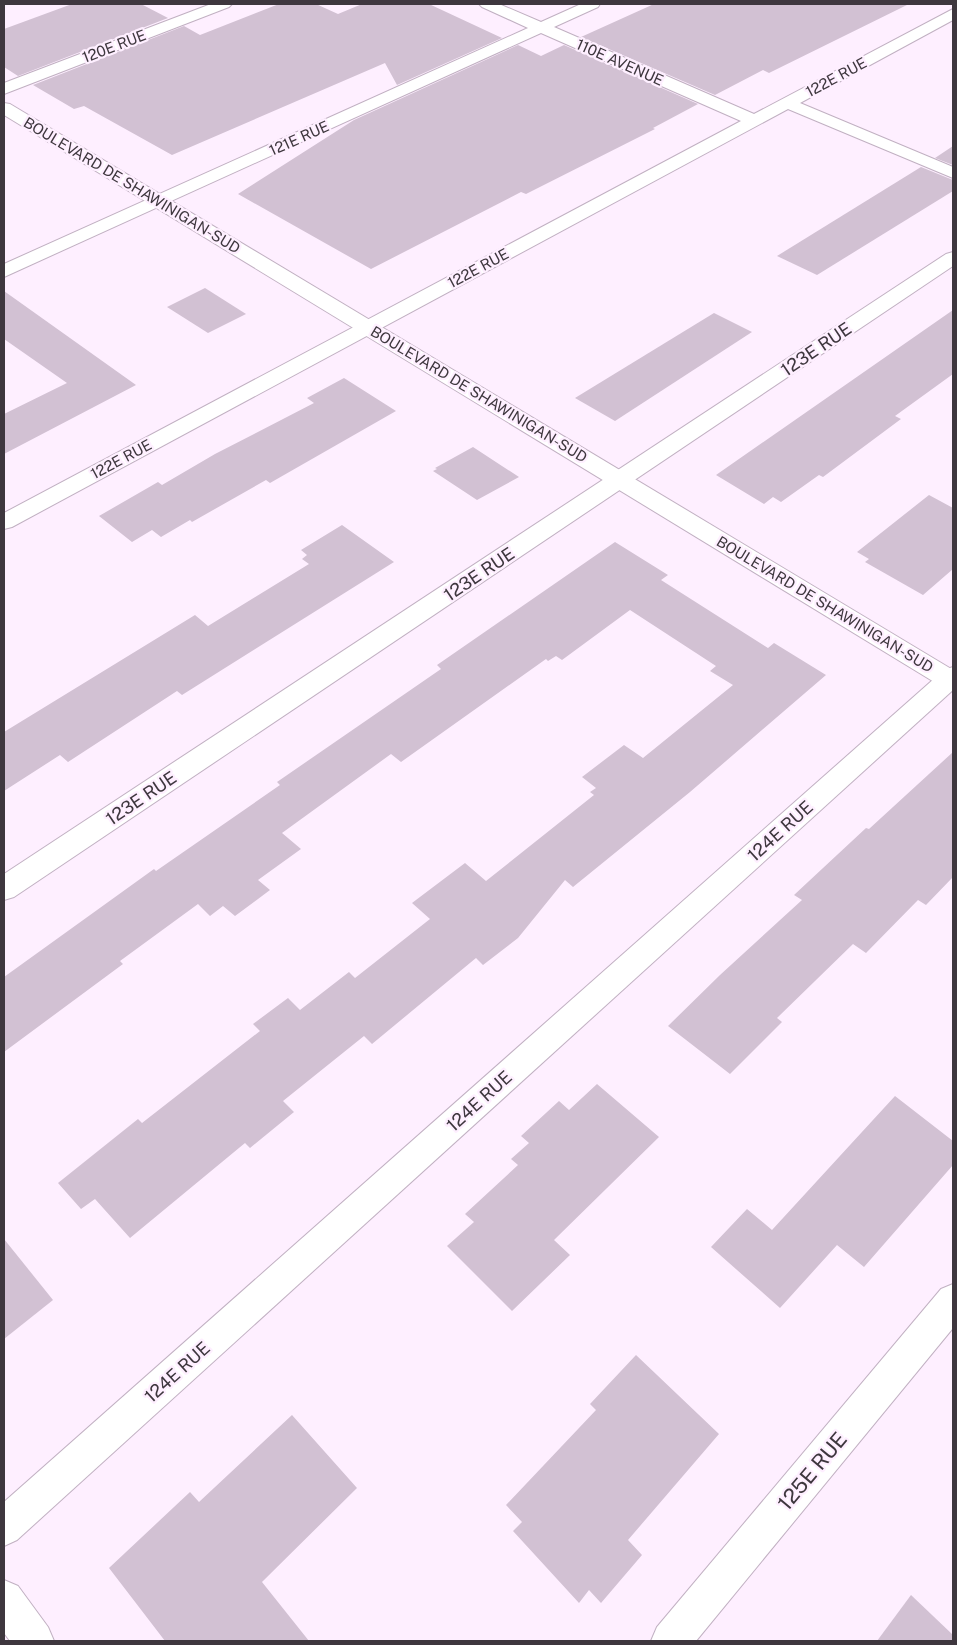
<svg xmlns="http://www.w3.org/2000/svg" width="957" height="1645" viewBox="0 0 957 1645" font-family="'Public Sans',sans-serif">
<style>
.building{fill:#d2c1d3}
.lines{fill:none;stroke-linecap:round;stroke-linejoin:round}
.minor-casing{stroke:#c1b0c2;stroke-width:2}
.tertiary-casing{stroke:#c1b0c2;stroke-width:2}
.primary-casing{stroke:#c1b0c2;stroke-width:2}
.minor{fill:#fff;fill-rule:evenodd}
.tertiary{fill:#fff;fill-rule:evenodd}
.primary{fill:#fff;fill-rule:evenodd}
.labels{text-anchor:middle;dominant-baseline:central;stroke-width:4.5;stroke-linejoin:round;paint-order:stroke}
.far-street-label{font-size:15px;fill:#3e373e;stroke:#feefff}
.street-label{font-size:18px;fill:#3e373e;stroke:#feefff}
.near-street-label{font-size:21px;fill:#3e373e;stroke:#feefff}
</style>
<rect width="100%" height="100%" fill="#feefff"/>
<!-- building -->
<g class="building">
<path d="M72 4H141L168 18 18 76 4 67V29Z"/>
<path d="M279 4H316L338 14 362 4H429L502 38 397 85 385 63 172 155 84 106 74 109 33 85 184 26 200 35Z"/>
<path d="M654 4H909L769 73 763 70 715 95 581 37Z"/>
<path d="M518 45 541 56 564 45 698 104 653 128 655 129 526 194 521 192 371 269 238 194 354 120Z"/>
<path d="M953 146V165L935 158Z"/>
<path d="M921 167 953 180V191L817 275 777 256Z"/>
<path d="M205 288 246 314 208 333 167 307Z"/>
<path d="M4 291 136 385 4 454V414L67 383 4 339Z"/>
<path d="M953 310V374L895 416 901 419 823 477 819 475 781 502 773 497 764 504 716 475Z"/>
<path d="M714 313 752 332 615 421 575 398Z"/>
<path d="M344 378 396 411 270 483 266 480 192 522 190 520 161 537 152 530 132 542 99 516 158 482 162 485 215 454 314 403 307 398Z"/>
<path d="M473 447 519 477 477 500 433 471 437 469 435 468Z"/>
<path d="M929 495 953 508V569L923 595 865 562 869 559 857 552Z"/>
<path d="M342 525 394 562 182 695 177 691 68 762 60 755 4 791V732L195 615 208 626 309 564 302 559 307 555 301 550Z"/>
<path d="M615 542 668 575 661 580 768 648 774 643 826 675 690 792 573 887 565 880 518 938 483 965 476 958 372 1044 364 1036 283 1101 294 1112 250 1148 245 1143 130 1238 95 1199 81 1209 58 1183 138 1119 142 1123 260 1031 253 1024 288 998 300 1010 349 972 355 978 430 919 412 903 465 863 486 881 594 795 590 792 596 788 582 777 624 745 643 758 733 685 710 671 716 666 630 610 562 660 556 656 548 661 546 659 401 762 391 754 282 833 301 849 258 880 270 890 235 916 223 906 210 916 198 904 120 961 123 964 4 1052V977L154 869 156 871 280 785 277 782 441 669 437 665Z"/>
<path d="M953 752V877L926 905 918 900 866 953 853 944 777 1018 782 1022 730 1074 668 1026 720 975 802 900 794 895 866 828 869 829Z"/>
<path d="M597 1084 659 1137 554 1240 570 1255 512 1311 447 1246 474 1222 465 1214 518 1165 511 1159 529 1143 521 1136 559 1101 569 1110Z"/>
<path d="M895 1096 953 1141V1165L864 1267 837 1245 780 1308 711 1247 747 1209 772 1230Z"/>
<path d="M4 1239 53 1300 4 1339Z"/>
<path d="M636 1355 719 1434 628 1540 642 1555 601 1603 589 1590 579 1603 513 1531 522 1522 506 1505 596 1410 590 1404Z"/>
<path d="M292 1415 357 1488 262 1582 309 1641H165L109 1568 190 1492 199 1502Z"/>
<path d="M911 1595 953 1635V1641H877Z"/>
</g>
<g class="lines">
<defs>
<g id="minor">
<path d="M211 4H232L229 7 4 94V83Z"/>
<path d="M479 4H499L541 22 581 4H600L598 7 554 27 754 114 953 9V20L800 103 953 167V178L788 109 12 527 4 529V513L741 121 541 33 4 277V264L528 28 482 7Z"/>
<path d="M953 252V266L14 897 4 900V874L946 254Z"/>
<path d="M953 667V690L17 1540 4 1546V1502L944 670Z"/>
<path d="M4 1580 18 1586 48 1627 54 1641H10L4 1633Z"/>
</g>
<path id="tertiary" d="M953 1284V1328L696 1641H651L657 1627 941 1289Z"/>
<path id="primary" d="M4 103 10 104 953 670V691L944 688 4 115Z"/>
</defs>
<!-- minor casing -->
<use href="#minor" class="minor-casing"/>
<!-- tertiary casing -->
<use href="#tertiary" class="tertiary-casing"/>
<!-- primary casing -->
<use href="#primary" class="primary-casing"/>
<!-- minor -->
<use href="#minor" class="minor"/>
<!-- tertiary -->
<use href="#tertiary" class="tertiary"/>
<!-- primary -->
<use href="#primary" class="primary"/>
</g>
<g class="labels">
<!-- far-street labels -->
<g class="far-street-label">
<text transform="translate(114 46) rotate(-21)">120E RUE</text>
<text transform="translate(620 62) rotate(24)">110E AVENUE</text>
<text transform="translate(836 77) rotate(-28)">122E RUE</text>
<text transform="translate(299 138) rotate(-24)">121E RUE</text>
<text transform="translate(132 185) rotate(31)">BOULEVARD DE SHAWINIGAN-SUD</text>
<text transform="translate(478 268) rotate(-28)">122E RUE</text>
<text transform="translate(479 394) rotate(31)">BOULEVARD DE SHAWINIGAN-SUD</text>
<text transform="translate(121 459) rotate(-28)">122E RUE</text>
<text transform="translate(825 604) rotate(31)">BOULEVARD DE SHAWINIGAN-SUD</text>
</g>
<!-- street labels -->
<g class="street-label">
<text transform="translate(816 349) rotate(-34)">123E RUE</text>
<text transform="translate(479 574) rotate(-34)">123E RUE</text>
<text transform="translate(141 798) rotate(-34)">123E RUE</text>
<text transform="translate(780 831) rotate(-42)">124E RUE</text>
<text transform="translate(479 1101) rotate(-42)">124E RUE</text>
<text transform="translate(177 1372) rotate(-42)">124E RUE</text>
</g>
<!-- near-street labels -->
<g class="near-street-label">
<text transform="translate(812 1471) rotate(-50)">125E RUE</text>
</g>
</g>
<!-- border -->
<rect width="957" height="1645" fill="none" stroke="#3e373e" stroke-width="10"/>
</svg>
